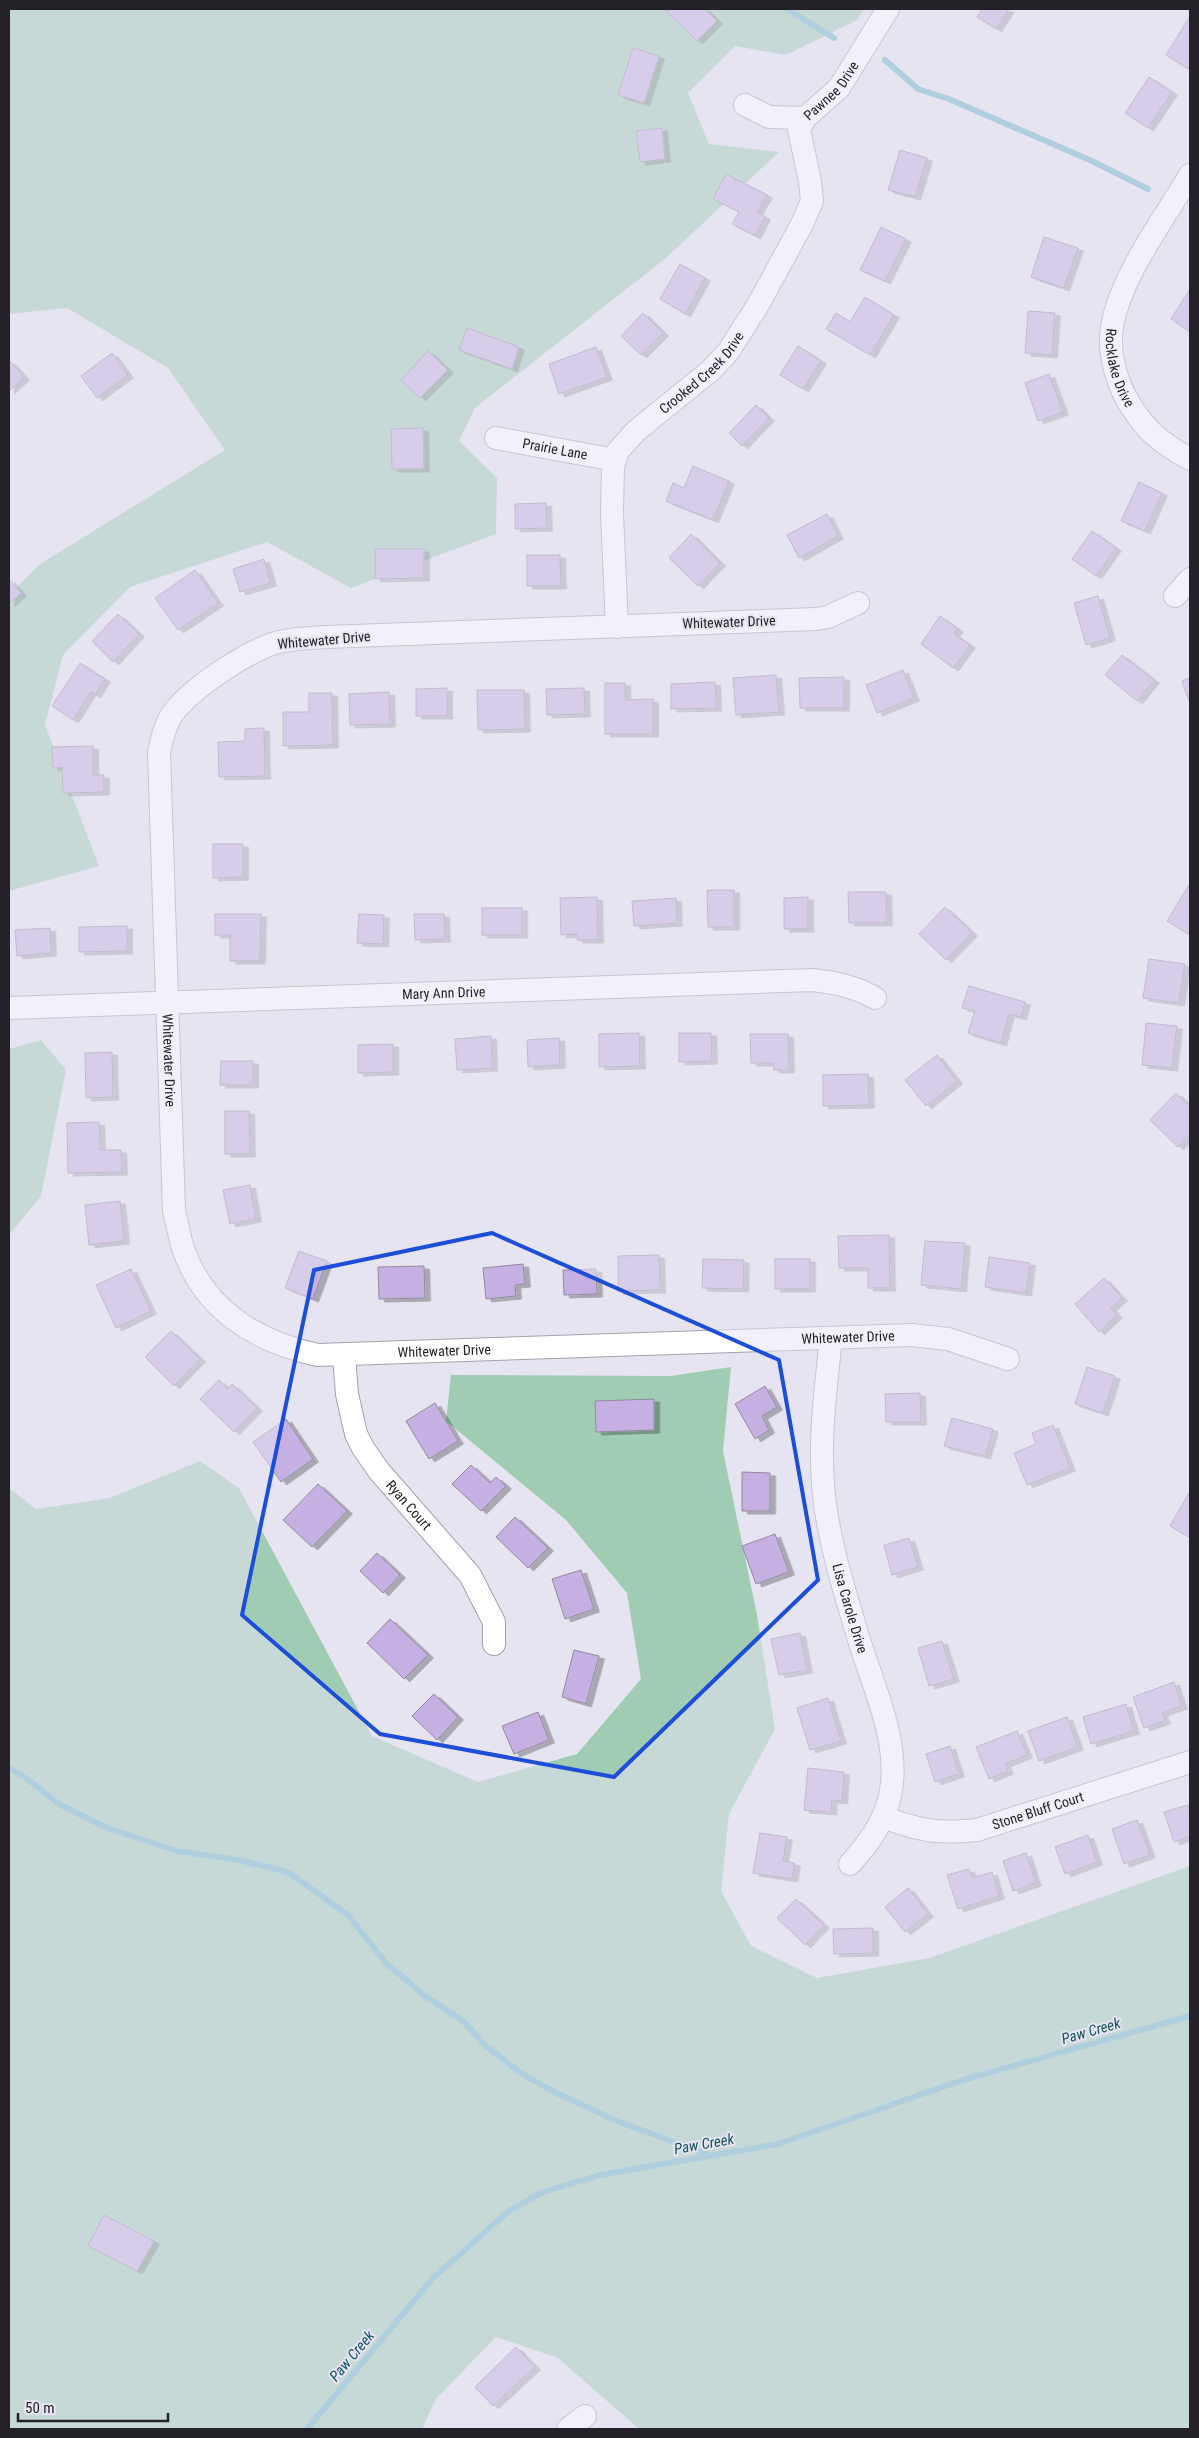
<svg xmlns="http://www.w3.org/2000/svg" width="1199" height="2438" viewBox="0 0 1199 2438" font-family="'Roboto Condensed',sans-serif">
<style>
.green{fill:#a0ccb4}
.lines{fill:none;stroke-linecap:round;stroke-linejoin:round}
.stream{stroke:#6db5c5;stroke-width:6}
.building{fill:#c6afe3;stroke:#918c99;filter:url(#shadow)}
.street-casing{stroke:#a4a1ae;stroke-width:24}
.street{stroke:#fff;stroke-width:22}
.marked{fill:none;stroke:#1d4ed8;stroke-width:4;stroke-linejoin:round}
.labels{text-anchor:middle;dominant-baseline:central;stroke-width:4;stroke-linejoin:round;paint-order:stroke}
.street-label{font-size:14px;fill:#242228;stroke:#e7e4f2}
.water-label{font-size:15px;font-style:italic;fill:#15535f;stroke:#e7e4f2}
</style>
<defs>
<filter id="shadow"><feDropShadow dx="5.5" dy="3" stdDeviation="0" flood-color="#0004"/></filter>
</defs>
<rect width="100%" height="100%" fill="#e7e4f2"/>
<!-- green -->
<g class="green">
<path d="M9 9H864L857 20 786 55 735 46 688 93 709 144 779 152 666 258 475 408 459 441 497 478 496 534 351 588 267 542 130 587 63 655 45 725 99 866 9 891V595L40 564 225 450 168 368 67 308 9 314Z"/>
<path d="M41 1040 66 1070 41 1196 9 1235V1049Z"/>
<path d="M731 1367 723 1451 757 1615 775 1729 729 1814 721 1891 751 1946 817 1978 929 1958 1190 1866V2429H639L558 2358 496 2337 436 2399 422 2429H9V1488L36 1509 110 1498 200 1461 239 1488 372 1736 478 1782 577 1754 641 1679 627 1593 566 1520 446 1421 451 1375 671 1376Z"/>
</g>
<g class="lines">
<!-- stream -->
<g class="stream">
<path d="M787 9 834 38"/>
<path d="M885 60 918 89 949 99 1092 161 1148 189"/>
<path d="M9 1768 23 1776 59 1804 107 1828 177 1851 239 1860 288 1872 348 1915 386 1963 425 1996 463 2021 486 2046 521 2073 554 2092 617 2121 709 2155"/>
<path d="M307 2429 433 2278 510 2210 543 2192 600 2175 778 2144 963 2080 1190 2016"/>
</g>
</g>
<!-- building -->
<g class="building">
<path d="M664 9H705L717 21 697 41Z"/>
<path d="M982 9H1009L996 29 977 17Z"/>
<path d="M1190 16V65L1188 69 1166 55Z"/>
<path d="M633 48 659 56 644 103 618 95Z"/>
<path d="M1149 77 1172 92 1148 128 1125 113Z"/>
<path d="M662 128 665 159 640 162 636 131Z"/>
<path d="M900 150 927 158 915 197 888 190Z"/>
<path d="M726 174 767 195 757 212 765 217 755 236 732 224 739 212 713 199Z"/>
<path d="M881 227 906 239 885 281 860 270Z"/>
<path d="M1044 237 1078 248 1064 288 1031 277Z"/>
<path d="M680 264 705 278 685 314 660 299Z"/>
<path d="M1190 289V332L1171 319Z"/>
<path d="M865 297 894 315 870 355 826 329 836 313 850 322Z"/>
<path d="M1028 311 1055 313 1052 355 1025 353Z"/>
<path d="M643 313 663 333 641 355 621 336Z"/>
<path d="M467 328 519 347 512 369 459 350Z"/>
<path d="M798 346 821 361 803 389 780 375Z"/>
<path d="M596 347 607 377 559 394 549 364Z"/>
<path d="M428 351 448 370 420 398 401 380Z"/>
<path d="M112 353 128 375 97 398 81 376Z"/>
<path d="M9 360 24 377 9 391Z"/>
<path d="M1049 374 1063 412 1038 421 1025 383Z"/>
<path d="M756 405 769 418 742 446 729 433Z"/>
<path d="M423 428 424 469H392L391 429Z"/>
<path d="M693 466 729 481 713 520 666 501 673 483 684 488Z"/>
<path d="M1139 482 1162 493 1145 531 1121 521Z"/>
<path d="M546 503 547 528 515 529V504Z"/>
<path d="M827 514 838 536 799 558 787 535Z"/>
<path d="M1092 531 1116 548 1096 576 1072 559Z"/>
<path d="M691 534 720 563 698 586 669 558Z"/>
<path d="M375 549H424V578L375 579Z"/>
<path d="M527 555H560L561 586H527Z"/>
<path d="M264 559 271 583 240 592 233 569Z"/>
<path d="M195 570 218 603 178 630 155 598Z"/>
<path d="M9 579 21 593 9 604Z"/>
<path d="M1098 596 1110 638 1086 645 1074 603Z"/>
<path d="M118 614 139 634 113 662 92 641Z"/>
<path d="M940 616 958 629 954 634 970 645 953 668 921 644Z"/>
<path d="M1122 655 1154 680 1137 701 1105 675Z"/>
<path d="M80 663 105 679 95 695 91 692 73 720 52 706Z"/>
<path d="M903 670 914 698 877 713 866 685Z"/>
<path d="M776 675 779 712 736 715 733 678Z"/>
<path d="M844 677V708H800L799 678Z"/>
<path d="M1190 678V704L1182 681Z"/>
<path d="M715 682 716 708 671 709V684Z"/>
<path d="M605 683H625V700L653 699V734H605Z"/>
<path d="M447 688V716H416V689Z"/>
<path d="M584 688 585 714 547 715 546 689Z"/>
<path d="M477 690H524L525 729 478 730Z"/>
<path d="M389 692 390 724 350 725 349 694Z"/>
<path d="M309 693H332L333 745 283 746V712H309Z"/>
<path d="M264 728 265 776 219 777 218 742 245 741V729Z"/>
<path d="M93 746V775H104V792L63 793 62 767 53 768 52 747Z"/>
<path d="M213 844H243V877L213 878Z"/>
<path d="M1190 883V935L1167 921Z"/>
<path d="M707 890H734V927H708Z"/>
<path d="M848 892H886L887 923H849Z"/>
<path d="M597 897 598 940H577V934L561 935 560 898Z"/>
<path d="M808 897V929H784V898Z"/>
<path d="M676 898 677 923 634 926 632 901Z"/>
<path d="M945 907 972 933 946 960 919 934Z"/>
<rect x="482" y="908" width="40" height="27"/>
<path d="M215 914H261L260 961H230V935H215Z"/>
<path d="M359 914 384 915 383 944 357 943Z"/>
<path d="M414 914H444L445 939 415 940Z"/>
<path d="M127 926V951L79 952V927Z"/>
<path d="M50 928 51 953 17 956 15 930Z"/>
<path d="M1149 959 1185 964 1179 1003 1143 998Z"/>
<path d="M969 986 1025 1002 1021 1017 1009 1014 1001 1043 968 1033 975 1011 962 1008Z"/>
<path d="M1146 1023 1177 1026 1172 1068 1142 1065Z"/>
<path d="M639 1033 640 1066 599 1067V1034Z"/>
<path d="M679 1033H711L712 1061 679 1062Z"/>
<path d="M750 1034H788L789 1070H774L773 1063H751Z"/>
<path d="M491 1036 492 1068 457 1070 455 1039Z"/>
<path d="M559 1038 560 1065 528 1067 527 1040Z"/>
<path d="M393 1044V1072L358 1073V1045Z"/>
<path d="M112 1052 113 1097 86 1098 85 1053Z"/>
<path d="M937 1055 957 1081 926 1106 905 1080Z"/>
<path d="M221 1061H253V1085H220Z"/>
<path d="M868 1074 869 1105 823 1106V1075Z"/>
<path d="M1176 1093 1190 1106V1134L1178 1147 1150 1120Z"/>
<path d="M225 1111H249L250 1154H225Z"/>
<path d="M99 1122 100 1150H121L122 1172 68 1173 67 1123Z"/>
<path d="M250 1185 256 1219 230 1224 223 1190Z"/>
<path d="M120 1201 124 1241 89 1245 85 1205Z"/>
<path d="M889 1235 890 1288H868V1268H839L838 1236Z"/>
<path d="M925 1241 965 1243 961 1289 921 1285Z"/>
<path d="M299 1251 327 1261 313 1299 285 1288Z"/>
<path d="M659 1255 660 1290 618 1291V1256Z"/>
<path d="M989 1257 1030 1263 1026 1293 985 1287Z"/>
<path d="M703 1259 744 1260 743 1289 702 1288Z"/>
<rect x="775" y="1259" width="35" height="30"/>
<path d="M523 1264 525 1284 515 1285 516 1296 486 1299 483 1268Z"/>
<path d="M424 1266 425 1298 379 1299 378 1267Z"/>
<path d="M131 1269 151 1311 116 1328 96 1285Z"/>
<path d="M596 1269 597 1294 564 1295 563 1270Z"/>
<path d="M1104 1278 1122 1298 1111 1308 1117 1315 1099 1332 1075 1304Z"/>
<path d="M171 1331 200 1359 174 1386 145 1357Z"/>
<path d="M1087 1367 1115 1376 1103 1413 1075 1404Z"/>
<path d="M219 1380 227 1389 232 1384 257 1408 234 1432 200 1399Z"/>
<path d="M765 1386 777 1407 762 1416 769 1430 755 1439 735 1404Z"/>
<path d="M920 1393 921 1422H886L885 1394Z"/>
<path d="M654 1399V1430L596 1432 595 1401Z"/>
<path d="M435 1403 458 1441 429 1459 406 1421Z"/>
<path d="M952 1418 993 1429 985 1456 944 1446Z"/>
<path d="M286 1419 313 1459 281 1482 253 1442Z"/>
<path d="M1053 1425 1070 1468 1027 1485 1014 1453 1036 1444 1032 1433Z"/>
<path d="M471 1465 490 1483 496 1477 506 1486 481 1511 452 1484Z"/>
<path d="M742 1472 770 1473V1511H742Z"/>
<path d="M318 1484 347 1511 312 1547 283 1520Z"/>
<path d="M1190 1491V1538L1170 1526Z"/>
<path d="M515 1517 548 1548 528 1568 496 1537Z"/>
<path d="M775 1534 789 1572 756 1584 742 1546Z"/>
<path d="M909 1538 918 1567 892 1575 884 1545Z"/>
<path d="M377 1553 400 1575 383 1593 360 1571Z"/>
<path d="M581 1570 594 1609 565 1619 552 1579Z"/>
<path d="M390 1619 428 1655 404 1679 367 1643Z"/>
<path d="M800 1633 807 1670 779 1675 771 1639Z"/>
<path d="M942 1641 954 1679 929 1686 918 1648Z"/>
<path d="M574 1650 599 1656 586 1704 562 1697Z"/>
<path d="M1174 1682 1182 1706 1162 1713 1165 1721 1144 1728 1133 1697Z"/>
<path d="M434 1694 458 1717 437 1740 412 1716Z"/>
<path d="M828 1698 841 1741 810 1750 797 1708Z"/>
<path d="M1126 1704 1134 1731 1091 1744 1083 1717Z"/>
<path d="M538 1712 549 1740 514 1754 502 1726Z"/>
<path d="M1067 1717 1078 1747 1039 1761 1028 1731Z"/>
<path d="M1017 1731 1027 1755 1005 1764 1008 1771 989 1779 976 1747Z"/>
<path d="M950 1746 959 1774 935 1782 926 1754Z"/>
<path d="M808 1768 844 1772 842 1801 832 1800 831 1812 804 1810Z"/>
<path d="M1188 1805 1190 1814V1836L1174 1842 1164 1812Z"/>
<path d="M1137 1820 1150 1855 1124 1864 1112 1829Z"/>
<path d="M760 1833 787 1837 783 1861 795 1863 792 1879 753 1873Z"/>
<path d="M1088 1835 1097 1862 1065 1874 1055 1847Z"/>
<path d="M1026 1853 1036 1883 1013 1891 1003 1861Z"/>
<path d="M969 1869 972 1878 992 1872 999 1896 958 1909 947 1875Z"/>
<path d="M908 1888 928 1914 905 1932 885 1907Z"/>
<path d="M796 1899 824 1925 805 1945 777 1918Z"/>
<path d="M873 1928V1953L834 1954 833 1929Z"/>
<path d="M104 2215 154 2241 137 2271 88 2246Z"/>
<path d="M516 2347 535 2367 493 2406 475 2387Z"/>
</g>
<g class="lines">
<defs>
<g id="street">
<path id="s1" d="M745 105 769 117 805 118 839 88 888 9"/>
<path id="s2" d="M1190 175C1164 219 1120 277 1112 327 1108 349 1115 375 1124 394 1141 426 1158 442 1190 459"/>
<path id="s3" d="M496 438 615 460"/>
<path d="M1175 596 1190 579"/>
<path id="s4" d="M858 603 828 617 816 619 326 637C313 638 298 638 284 641 253 646 192 688 173 713 165 724 162 739 159 752L174 1211C177 1222 179 1234 182 1245 202 1309 256 1342 318 1355L912 1335 948 1339 1008 1359"/>
<path id="s5" d="M617 627 612 513 613 466 618 451 636 431 710 371 728 352 758 305 802 224 812 201 810 181 799 130 805 118"/>
<path id="s6" d="M9 1008 813 980C836 983 854 986 875 998"/>
<path id="s7" d="M831 1338C825 1395 817 1453 826 1511 833 1555 847 1600 860 1643 875 1691 901 1745 890 1796 884 1823 868 1844 850 1864"/>
<path id="s8" d="M344 1356 347 1394 356 1434 363 1448 379 1471 470 1575 494 1622V1644"/>
<path id="s9" d="M883 1817C921 1831 937 1834 977 1830L1190 1762"/>
<path d="M568 2429 585 2416"/>
</g>
</defs>
<!-- street casing -->
<use href="#street" class="street-casing"/>
<!-- street -->
<use href="#street" class="street"/>
</g>
<!-- marked area -->
<path d="M0 0H1199V2438H0ZM492 1233 779 1360 818 1580 614 1777 380 1734 242 1615 314 1270Z" fill="#e7e4f2" fill-opacity=".55" fill-rule="evenodd"/>
<path class="marked" d="M492 1233 779 1360 818 1580 614 1777 380 1734 242 1615 314 1270Z"/>
<g class="labels">
<!-- street labels -->
<g class="street-label">
<text stroke="none"><textPath href="#s1" startOffset="101">Pawnee Drive</textPath></text>
<text stroke="none"><textPath href="#s2" startOffset="214">Rocklake Drive</textPath></text>
<text stroke="none"><textPath href="#s5" startOffset="292">Crooked Creek Drive</textPath></text>
<text stroke="none"><textPath href="#s3" startOffset="60">Prairie Lane</textPath></text>
<text transform="translate(729 622) rotate(-2)">Whitewater Drive</text>
<text transform="translate(324 640) rotate(-5)">Whitewater Drive</text>
<text stroke="none"><textPath href="#s6" startOffset="435">Mary Ann Drive</textPath></text>
<text stroke="none"><textPath href="#s4" startOffset="1062">Whitewater Drive</textPath></text>
<text stroke="none"><textPath href="#s4" startOffset="1962">Whitewater Drive</textPath></text>
<text stroke="none"><textPath href="#s4" startOffset="1558">Whitewater Drive</textPath></text>
<text stroke="none"><textPath href="#s8" startOffset="168">Ryan Court</textPath></text>
<text stroke="none"><textPath href="#s7" startOffset="274">Lisa Carole Drive</textPath></text>
<text stroke="none"><textPath href="#s9" startOffset="160">Stone Bluff Court</textPath></text>
</g>
<!-- water labels -->
<g class="water-label">
<text transform="translate(1091 2031) rotate(-16)">Paw Creek</text>
<text transform="translate(704 2144) rotate(-10)">Paw Creek</text>
<text transform="translate(352 2356) rotate(-50)">Paw Creek</text>
</g>
</g>
<!-- border -->
<rect width="1199" height="2438" fill="none" stroke="#242228" stroke-width="20"/>
<!-- scale -->
<path d="M18 2413v8h150v-8" fill="none" stroke="#242228" stroke-width="2.5"/>
<text x="25" y="2413" font-size="15" fill="#242228" stroke="#e7e4f2" stroke-width="4" paint-order="stroke">50 m</text>
</svg>
